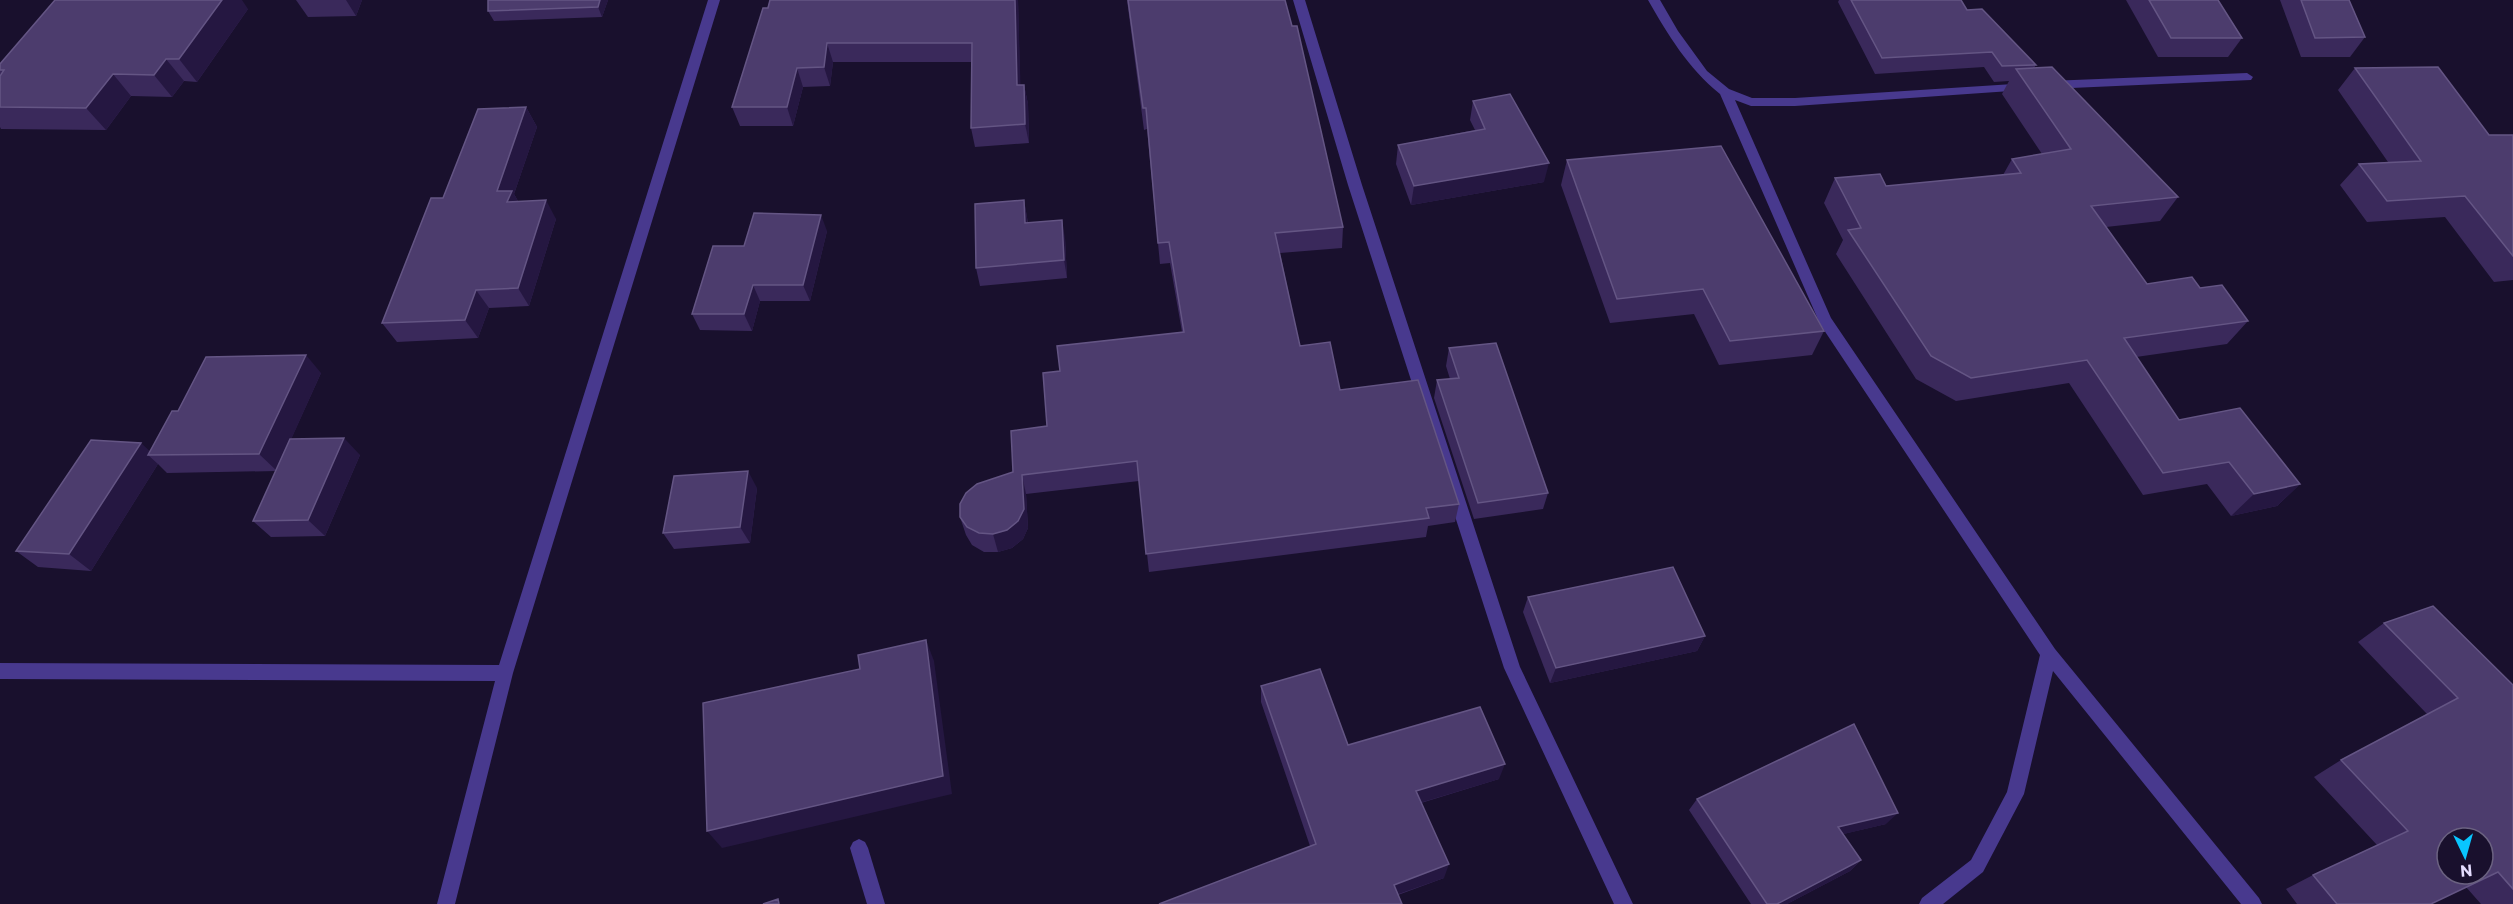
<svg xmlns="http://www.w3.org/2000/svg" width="2513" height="904" viewBox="0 0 2513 904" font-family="Commissioner,sans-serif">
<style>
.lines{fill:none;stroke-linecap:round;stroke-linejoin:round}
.street{fill:#48398e;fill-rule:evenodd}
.wall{fill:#3a295b}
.shaded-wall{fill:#251741}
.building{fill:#4c3c6d;stroke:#645584;stroke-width:1.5;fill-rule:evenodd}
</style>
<rect width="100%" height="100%" fill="#19102d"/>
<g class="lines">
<!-- street -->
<g class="street">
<path d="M708 0H720L513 673 455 904H437L495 681 0 679V663L499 665Z"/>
<path d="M1293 0H1305L1362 185 1520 667 1633 904H1614L1504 668 1348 185Z"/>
<path d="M1648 0H1660L1678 31 1707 71 1729 89 1752 98H1795L2029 83 2031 86 2025 90 1795 106H1751L1735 100 1831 318 2055 649 2259 898 2262 904H2241L2053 671 2024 794 1983 872 1943 904H1919L1922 898 1971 860 2007 792 2040 655 1820 324 1720 94C1688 68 1668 35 1648 0Z"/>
<path d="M2247 73 2253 77 2251 80 2049 89 2043 85 2049 81Z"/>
<path d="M859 839 865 842 868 848 885 904H867L850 848 853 842Z"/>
</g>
</g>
<!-- wall -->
<g class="wall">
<path d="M296 0H362L356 16 308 17Z"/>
<path d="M608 0 602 17 494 21 488 11Z"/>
<path d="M770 0H1018L1020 85H1024L1028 104 1029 143 975 147 971 128 972 62H833L830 86 803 87 793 126H740L732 107Z"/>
<path d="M1127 0H1285L1343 227 1342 248 1280 253 1300 346 1340 390 1459 504 1455 522 1428 526 1426 537 1149 572 1139 481 1026 494 1028 528 1023 539 1012 548 998 552H984L972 545 966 535 960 517 1013 472 1047 426 1060 371 1182 332 1170 263 1160 264 1147 129 1144 130Z"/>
<path d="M1839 0H1961L1967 10 2036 65 2034 68 2178 197 2160 221 2106 227 2147 284 2200 288 2248 321 2227 344 2136 357 2179 420 2300 484 2277 506 2231 516 2207 484 2143 495 2069 383 1956 401 1916 379 1836 254 1843 240 1824 203 1835 178 1886 186 2003 175 2012 159 2042 154 2002 94 2009 81 1994 82 1984 67 1875 74 1838 2Z"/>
<path d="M2126 0H2218L2242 38 2228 57H2158Z"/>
<path d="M2280 0H2349L2365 37 2350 57H2301Z"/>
<path d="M248 9 197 82 184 81 172 97 131 96 106 130 1 129 0 127V64Z"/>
<path d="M2355 68 2489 135H2513V280L2494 282 2445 217 2367 222 2340 185 2359 164 2388 162 2338 90Z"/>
<path d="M1473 101 1544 182 1411 205 1396 164 1398 145 1475 130 1470 120Z"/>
<path d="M526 107 537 127 514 194 518 201 556 219 529 306 489 308 478 338 397 342 382 323 443 198Z"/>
<path d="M1567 160 1824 331 1812 355 1719 365 1694 314 1610 323 1561 185Z"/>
<path d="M1024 200 1028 223 1065 238 1067 278 980 286 976 268Z"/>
<path d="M827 231 810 301H760L752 331 700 330 692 314 744 246Z"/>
<path d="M1449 348 1548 493 1543 509 1474 519 1434 398 1437 380 1450 379 1446 366Z"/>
<path d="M321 373 291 439 360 455 325 536 271 537 253 521 276 471 167 473 158 464 91 571 38 567 16 551 150 452Z"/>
<path d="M757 488 750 543 674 549 663 533Z"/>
<path d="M1528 597 1705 636 1697 651 1550 683 1523 612Z"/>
<path d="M2384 623 2513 685V904H2481L2466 887 2431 904H2297L2286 889 2313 875 2377 845 2314 777 2341 760 2427 714 2358 642Z"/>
<path d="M1261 686 1348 745 1499 779 1421 803 1444 878 1398 895 1310 846 1261 702Z"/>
<path d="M1697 799 1886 824 1843 834 1861 860 1850 871 1787 904H1751L1689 810Z"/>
</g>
<!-- shaded-wall -->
<g class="shaded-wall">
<path d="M222 0H242L248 9 197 82 179 59Z"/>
<path d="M346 0H362L356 16Z"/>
<path d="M600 0H608L602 17 598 7Z"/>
<path d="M1015 0H1018L1021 104 1017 85Z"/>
<path d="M827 43 833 62 830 86 824 67Z"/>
<path d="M166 59 184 81 172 97 154 75Z"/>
<path d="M797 68 803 87 793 126 787 107Z"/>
<path d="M113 74 131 96 106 130 86 108Z"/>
<path d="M1024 85 1028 104 1029 143 1025 124Z"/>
<path d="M526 107 537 127 514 194 523 210 519 221 497 191Z"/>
<path d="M1549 163 1544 182 1411 205 1414 186Z"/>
<path d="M546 200 556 219 529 306 518 288Z"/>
<path d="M1024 200 1027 218 1029 242 1025 223Z"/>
<path d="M821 215 827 231 810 301 803 285Z"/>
<path d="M1062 220 1065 238 1067 278 1064 260Z"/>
<path d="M753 285 760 301 752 331 744 314Z"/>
<path d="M476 290 489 308 478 338 465 320Z"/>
<path d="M306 355 321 373 277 471 259 454Z"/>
<path d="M344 438 360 455 325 536 308 520Z"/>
<path d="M141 443 154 455H148L158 464 91 571 69 554Z"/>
<path d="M748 471 757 488 750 543 740 527Z"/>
<path d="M1022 475 1026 494 1028 528 1023 539 1012 548 998 552 993 534Z"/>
<path d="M2300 484 2277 506 2231 516 2254 494Z"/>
<path d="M1705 636 1697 651 1550 683 1556 668Z"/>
<path d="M926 640 934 661 952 794 722 848 707 831Z"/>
<path d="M1505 764 1499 779 1413 805 1416 791Z"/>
<path d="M1898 813 1886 824 1827 838 1838 827Z"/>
<path d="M1861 860 1850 871 1787 904H1777Z"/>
<path d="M1449 864 1444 878 1390 897 1394 885Z"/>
</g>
<!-- building -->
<g class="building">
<path d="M55 0H222L179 59H166L154 75 113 74 86 108 0 107V76L4 70H0V64Z"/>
<path d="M488 0H600L598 7 488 11Z"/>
<path d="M770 0H1015L1017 85H1024L1025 124 971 128 972 43H827L824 67 797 68 787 107H732L763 8H768Z"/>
<path d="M1128 0H1285L1292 26H1297L1343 227 1275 233 1300 346 1330 342 1340 390 1418 380 1459 504 1426 508 1429 518 1146 554 1137 461 1022 475 1024 509 1018 521 1007 530 993 534 979 533 967 527 960 517V504L966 493 977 484 1013 472 1011 431 1047 426 1043 373 1060 371 1057 346 1184 332 1169 242 1158 243 1146 108H1143Z"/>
<path d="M1851 0H1961L1967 10 1982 9 2036 65 2002 66 1992 52 1882 58Z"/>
<path d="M2149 0H2218L2242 38H2171Z"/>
<path d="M2301 0H2349L2365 37 2315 38Z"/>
<path d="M2052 67 2178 197 2091 206 2147 284 2192 277 2200 288 2222 285 2248 321 2124 338 2179 420 2240 408 2300 484 2254 494 2229 462 2163 473 2087 360 1971 378 1931 356 1848 230 1861 228 1835 178 1880 174 1886 186 2021 173 2012 159 2071 149 2016 69Z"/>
<path d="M2438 67 2489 135H2513V256L2465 196 2387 201 2359 164 2421 161 2355 68Z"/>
<path d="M1510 94 1549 163 1414 186 1398 145 1485 129 1473 101Z"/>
<path d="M526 107 497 191H512L507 202 546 200 518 288 476 290 465 320 382 323 431 198H443L478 109Z"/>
<path d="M1721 146 1824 331 1730 341 1703 289 1617 299 1567 160Z"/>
<path d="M1024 200 1025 223 1062 220 1064 260 976 268 975 204Z"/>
<path d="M754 213 821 215 803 285H753L744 314H692L713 246H744Z"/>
<path d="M1496 343 1548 493 1478 503 1437 380 1459 378 1449 348Z"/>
<path d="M306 355 259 454 148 455 172 411H178L206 357Z"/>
<path d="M344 438 308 520 253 521 290 439Z"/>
<path d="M91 440 141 443 69 554 16 551Z"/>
<path d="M748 471 740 527 663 533 674 476Z"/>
<path d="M1673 567 1705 636 1556 668 1528 597Z"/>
<path d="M2433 606 2513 685V889L2498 872 2431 904H2337L2313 875 2408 831 2341 760 2458 698 2384 623ZM2447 838H2483V874H2447Z"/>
<path d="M926 640 943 776 707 831 703 703 860 669 858 655Z"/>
<path d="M1320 669 1348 745 1480 707 1505 764 1416 791 1449 864 1394 885 1402 904H1159L1316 844 1261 686Z"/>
<path d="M1854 724 1898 813 1838 827 1861 860 1777 904H1767L1697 799Z"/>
<path d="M778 899 779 904H763Z"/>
</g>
<!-- north arrow -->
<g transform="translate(2465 856) rotate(175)"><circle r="28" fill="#19102d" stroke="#6b6281" stroke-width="1.5"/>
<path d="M0-4.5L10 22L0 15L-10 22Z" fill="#09c6ff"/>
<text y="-9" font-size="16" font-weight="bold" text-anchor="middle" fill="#e5ddff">N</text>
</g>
</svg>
